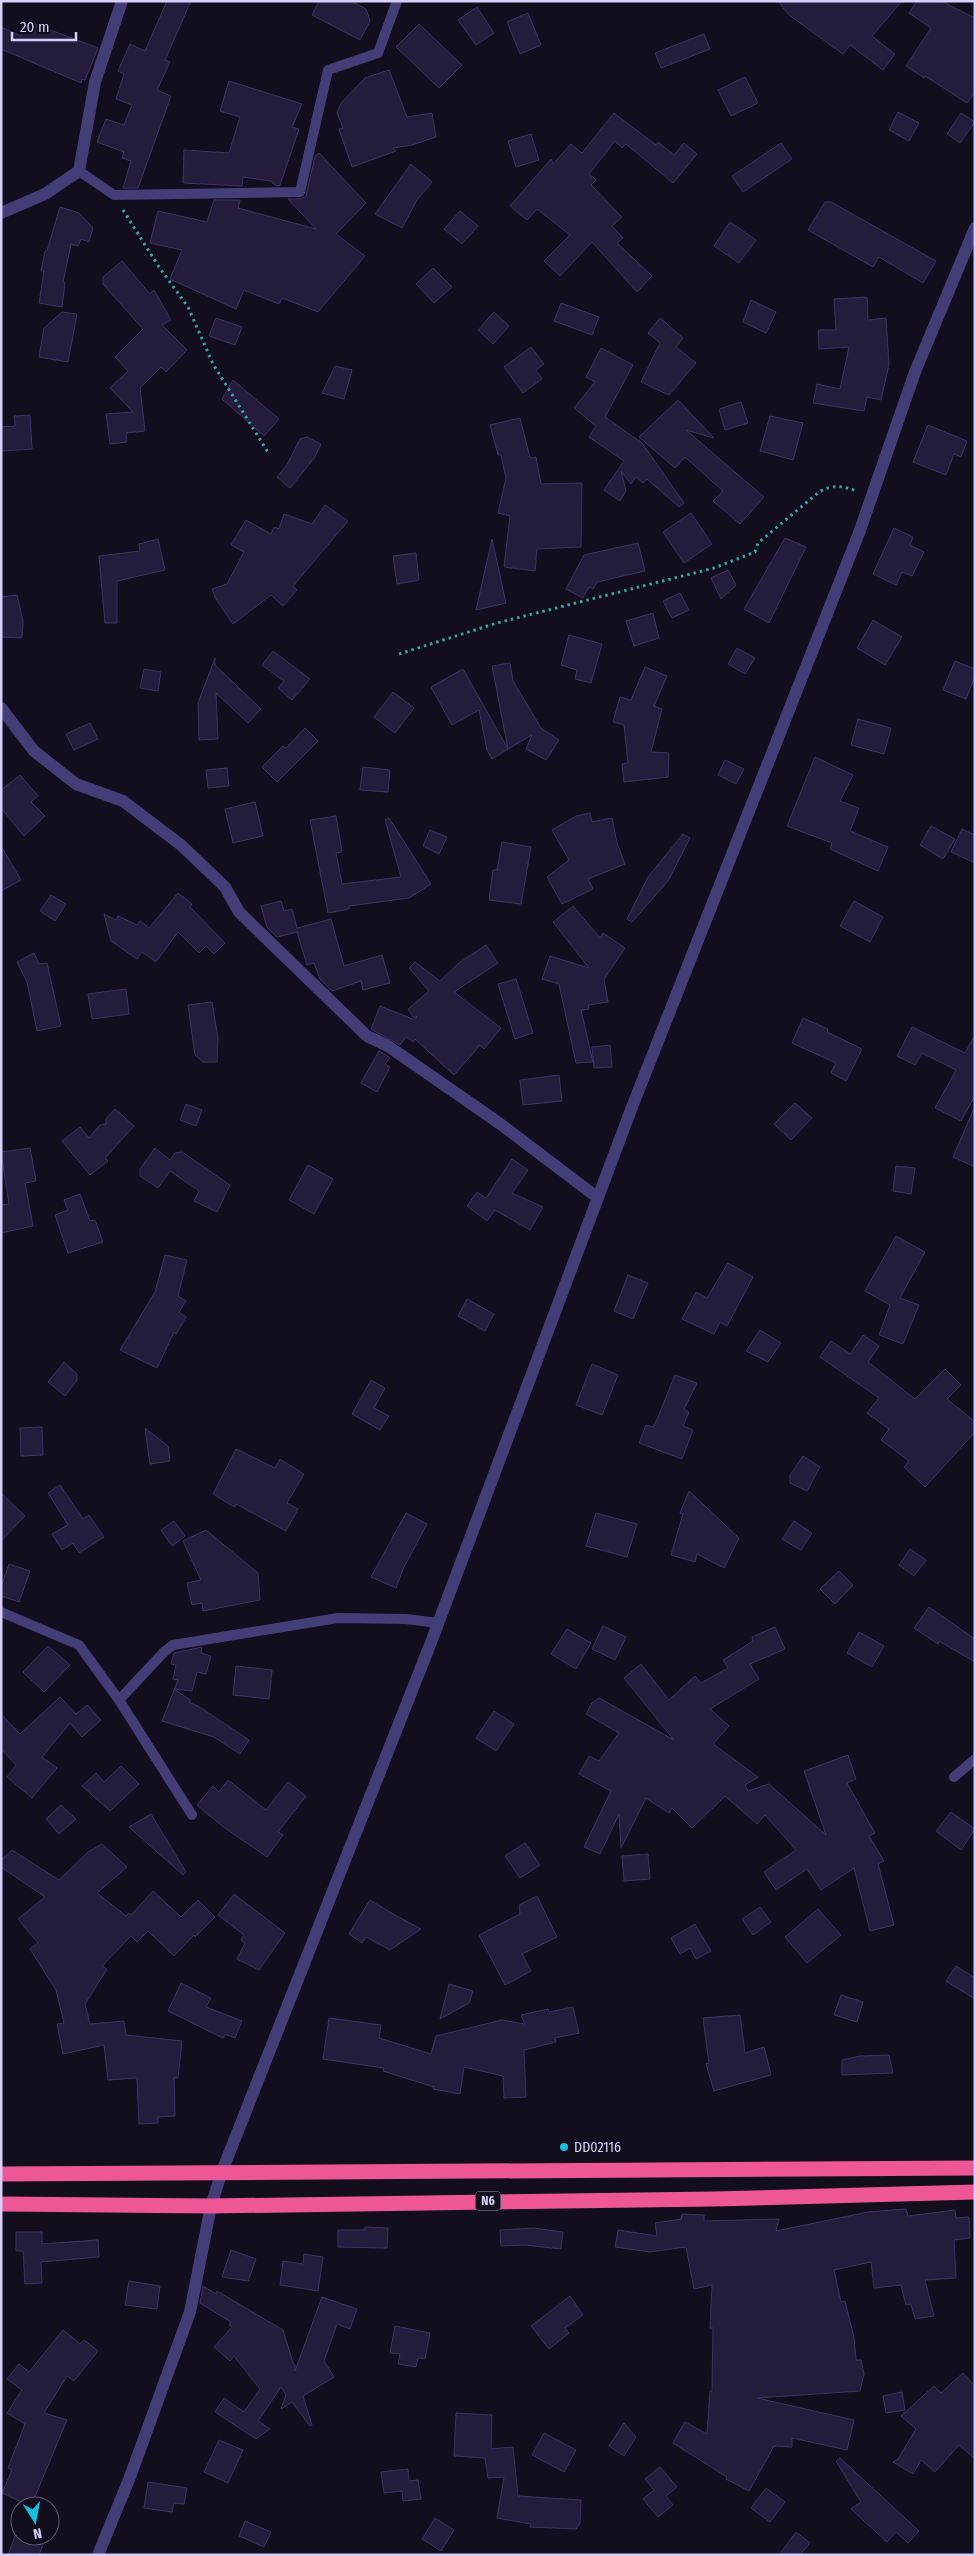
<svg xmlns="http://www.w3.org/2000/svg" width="976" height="2556" viewBox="0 0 976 2556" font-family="'Fira Sans Condensed',sans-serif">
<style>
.building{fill:#251c3c;stroke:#3f3166}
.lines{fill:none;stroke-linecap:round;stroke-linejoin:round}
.path{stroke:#39a3a4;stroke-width:3;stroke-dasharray:2.5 4;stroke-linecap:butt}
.lane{stroke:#443e78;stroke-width:10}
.street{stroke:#443e78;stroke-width:12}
.highway{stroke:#ee5795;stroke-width:15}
.poi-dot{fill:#17bdde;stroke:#120e1d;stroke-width:2}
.labels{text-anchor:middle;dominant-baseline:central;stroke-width:4;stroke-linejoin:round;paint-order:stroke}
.shield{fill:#120e1d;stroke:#9c95b8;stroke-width:1}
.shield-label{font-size:12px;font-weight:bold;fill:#d7cffa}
.poi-label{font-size:14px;fill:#d7cffa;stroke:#120e1d;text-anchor:start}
</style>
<rect width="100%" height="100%" fill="#120e1d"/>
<!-- building -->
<g class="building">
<path d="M167 1H191L165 60 170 62 157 90 171 96 138 188H123L131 161 122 158 124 152 97 142 106 119 124 125 132 105 116 99 124 74 118 71 130 44 145 51Z"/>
<path d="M319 1H351L366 9 370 21 360 40 312 15Z"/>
<path d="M778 1H902L872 36 895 54 883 70 850 45 843 54 789 15Z"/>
<path d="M917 1H941L975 18V92L967 103 925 76 924 78 906 66 931 28 909 13Z"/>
<path d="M477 7 494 33 476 45 458 20Z"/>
<path d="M528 13 541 45 520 54 507 22Z"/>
<path d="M27 21 98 48 85 80 82 79 81 83 1 49V27L21 36Z"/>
<path d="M419 24 462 65 439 88 396 47Z"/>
<path d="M704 34 710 49 661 68 655 53Z"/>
<path d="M389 70 407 117 432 113 436 137 412 145 393 148 396 151 352 167 339 129 343 128 337 113 341 103 365 78Z"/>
<path d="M745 77 758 103 731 116 718 90Z"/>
<path d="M229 81 302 104 292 127 299 129 280 185 276 186 271 181 243 177 242 186 183 183 184 150 229 153 240 117 220 111Z"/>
<path d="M898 112 919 123 909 141 889 130Z"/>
<path d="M614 113 656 145 658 142 674 155 684 143 697 154 673 183 626 144 622 148 615 141 589 174 596 180 591 185 622 217 612 226 623 238 617 243 652 276 637 292 592 242 560 276 544 261 570 235 537 209 527 220 510 206 551 159 553 164 571 144 582 153Z"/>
<path d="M961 113 975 122 960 143 947 134Z"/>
<path d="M531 134 539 160 516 167 508 141Z"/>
<path d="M781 143 792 159 743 192 732 176Z"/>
<path d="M319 153 366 203 336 234 365 256 318 312 282 298 279 304 244 290 236 309 170 279 182 250 150 243 158 211 207 222 214 200H240L238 208 316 229 288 199H301L306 196 315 156Z"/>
<path d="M411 164 432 182 417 200 402 228 375 214Z"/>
<path d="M825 202H831L936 261 923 283 879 257 873 267 808 230Z"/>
<path d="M60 207 79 213 93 228 89 242 81 239 78 246 71 244 63 282 65 283 62 307 39 303 44 271H41L45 251H47Z"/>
<path d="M460 211 478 226 462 244 444 229Z"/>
<path d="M730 222 756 240 739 263 714 246Z"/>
<path d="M122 261 150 294 154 290 171 320 162 325 187 350 166 372 161 367 140 388 145 431 126 433 127 442 110 444 106 414 133 412 110 388 128 371 115 357 143 329 103 284V277Z"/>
<path d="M433 268 452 287 434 303 416 284Z"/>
<path d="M867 297 868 320 886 318 889 364 881 400 867 397 864 411 813 403 817 384 840 389 849 347 819 349 818 330H836L834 299Z"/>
<path d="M751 300 776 312 766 333 743 322Z"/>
<path d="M561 303 599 317 592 335 554 321Z"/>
<path d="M62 312 77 314 68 362 39 357 44 328Z"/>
<path d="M494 312 509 326 493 344 478 330Z"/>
<path d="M216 318 242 327 235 345 209 336Z"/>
<path d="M660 318 683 338 676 347 696 363 669 395 641 382 660 343 648 333Z"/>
<path d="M531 347 544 364 536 370 542 379 523 393 504 367Z"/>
<path d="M601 348 633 365 605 417 642 443 684 503 679 507 647 479 643 483 636 477 631 484 621 471 626 491 620 501 604 490 624 461 589 437 596 426 574 408 595 382 586 377Z"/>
<path d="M335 366 352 370 344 399 322 393Z"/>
<path d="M233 380 279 419 264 436 222 399Z"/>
<path d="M678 400 714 438 686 430 764 497 740 524 713 501 723 491 685 457 675 468 639 437Z"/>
<path d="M741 402 748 423 725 430 719 409Z"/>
<path d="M30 415 32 449 1 451V427L15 426 14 416Z"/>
<path d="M770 416 803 423 793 460 760 451Z"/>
<path d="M520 418 530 458 536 457 541 484 582 483 581 547 537 549 535 571 504 567 510 516 498 513 506 478 501 455H498L490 425Z"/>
<path d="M928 425 967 441 961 457 954 454 946 475 913 462Z"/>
<path d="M307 437 321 444 315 457 290 488 277 477 287 465 300 439Z"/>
<path d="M325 505 348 521 293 586 297 590 283 606 271 595 233 624 216 599 212 589 227 584 244 552 231 545 246 520 271 534 274 527 279 529 284 514 312 524Z"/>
<path d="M691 513 712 544 684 563 663 532Z"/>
<path d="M894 528 913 537 910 545 924 552 912 576 902 572 896 585 873 574Z"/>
<path d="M785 538 806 547 769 623 744 609Z"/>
<path d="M158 539 165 570 117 581V623H105L99 556 140 551 139 544Z"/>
<path d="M492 539 506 603 476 610 481 588Z"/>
<path d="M638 543 645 571 597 582 593 589 589 587 583 598 566 589 584 555Z"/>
<path d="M416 553 419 580 397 584 393 556Z"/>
<path d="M728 570 736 585 721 599 711 578Z"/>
<path d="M680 593 689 610 672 618 663 601Z"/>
<path d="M17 595 23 621 22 638 1 637V597Z"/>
<path d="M653 613 659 638 634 646 626 621Z"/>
<path d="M873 620 902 637 885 665 857 648Z"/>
<path d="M569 635 602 644 591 683 575 679 577 670 561 665Z"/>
<path d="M737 648 755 658 745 674 728 664Z"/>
<path d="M273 651 310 679 292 700 278 688 284 681 262 665Z"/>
<path d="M215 658V665L261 709 248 723 216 693 218 739 199 740 198 703Z"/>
<path d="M955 661 975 669V676L966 699 943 690Z"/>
<path d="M510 663 513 681 541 728 559 740 546 760 526 749 532 735 508 749 492 666Z"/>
<path d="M645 667 667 676 654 706 662 709 651 752 669 753 668 777 624 782 622 764 628 763 624 725 613 722 620 697 631 700Z"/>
<path d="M144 669 161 672 158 691 140 688Z"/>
<path d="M463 669 508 749 492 759 487 750 479 710 452 725 431 687Z"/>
<path d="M393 692 414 708 395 733 374 717Z"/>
<path d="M858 719 891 728 884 754 851 745Z"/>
<path d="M90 723 98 739 74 750 66 734Z"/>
<path d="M305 728 318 741 277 782 262 767 283 746 286 748Z"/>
<path d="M815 757 853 775 840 801 859 808 850 831 888 847 878 871 830 849 832 843 787 826Z"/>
<path d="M725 760 744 769 736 784 718 775Z"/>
<path d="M363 767 390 770 388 792 360 790Z"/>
<path d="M227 768 229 786 208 788 206 770Z"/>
<path d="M20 775 38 796 31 802 45 816 24 836 1 808V790Z"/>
<path d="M255 802 263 836 233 843 225 809Z"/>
<path d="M590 813 592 822 612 818 617 843 625 864 588 879 593 889 562 904 547 877 569 860 552 830 576 816Z"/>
<path d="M336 816 342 852 336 853 342 884 401 877 385 820 389 818 431 884 409 898 349 906V909L328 913 310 820Z"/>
<path d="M931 826 955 839 943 859 920 845Z"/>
<path d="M962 829 975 835V863L951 852Z"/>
<path d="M430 830 447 837 439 854 423 846Z"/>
<path d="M683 834 690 838 668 881 632 922 627 919 648 877Z"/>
<path d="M502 842 531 847 521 904 489 900 493 870H497Z"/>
<path d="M1 846 21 880 1 891Z"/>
<path d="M178 893 192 904 190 907 225 943 214 954 206 946 199 953 178 932 156 962 142 952 137 959 111 941 104 914 116 920 118 916 137 925 140 921 149 928Z"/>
<path d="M51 895 66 904 55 921 40 911Z"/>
<path d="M281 901 284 911 292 909 297 928 331 919 344 966 382 955 390 983 363 990 361 981 332 991 320 979 314 963 307 965 297 932 277 937 267 927 261 906Z"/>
<path d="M854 901 883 917 870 942 840 926Z"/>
<path d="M573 906 600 938 603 933 625 948 604 979 608 1002 588 1005 589 1009 581 1010 593 1062 576 1063 559 984 542 979 550 956 589 968 553 922Z"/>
<path d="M486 945 498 963 454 992 501 1028 484 1049 480 1045 454 1075 415 1039 413 1042 406 1037 400 1045 371 1029 380 1006 415 1020 417 1016 414 1018 408 1009 429 991 409 968 415 962 440 981 459 963Z"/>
<path d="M34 953 39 964 47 963 61 1026 37 1031 27 982 17 962Z"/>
<path d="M516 979 533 1033 515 1039 498 984Z"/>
<path d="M126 989 129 1014 92 1019 88 994Z"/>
<path d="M212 1002 218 1038 217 1062H203L195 1055 188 1005Z"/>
<path d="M803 1018 828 1029 827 1032 862 1049 846 1081 831 1073 836 1063 792 1043Z"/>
<path d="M912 1027 965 1053 975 1035V1096L961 1121 935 1108 956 1070 922 1053 915 1065 897 1056Z"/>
<path d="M610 1045 612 1067 594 1068 592 1047Z"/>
<path d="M379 1051 390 1058 385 1064 390 1067 377 1092 361 1083Z"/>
<path d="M559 1075 562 1101 523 1105 520 1080Z"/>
<path d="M795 1103 812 1118 791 1140 774 1124Z"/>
<path d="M186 1104 202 1110 196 1126 180 1120Z"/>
<path d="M975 1106V1167L953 1157Z"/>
<path d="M115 1109 134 1126 105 1158 108 1161 90 1175 62 1141 80 1127 89 1138 100 1125 106 1124V1119Z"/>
<path d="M30 1148 36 1181 25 1183 33 1226 1 1233V1205L9 1204 1 1152Z"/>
<path d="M155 1148 170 1160 175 1153 182 1152 230 1185 217 1212 194 1201 199 1191 170 1171 158 1188 140 1176V1169Z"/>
<path d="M512 1159 528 1170 512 1193 543 1207 530 1230 495 1210 487 1221 467 1206 477 1192 486 1198Z"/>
<path d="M308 1165 333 1179 314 1214 289 1200Z"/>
<path d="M896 1166 915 1168 911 1194 893 1191Z"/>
<path d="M80 1194 90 1221 95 1220 103 1242 68 1253 55 1215 68 1210 64 1200Z"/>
<path d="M896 1236 925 1252 900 1298 919 1305 903 1344 879 1335 890 1305 865 1291Z"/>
<path d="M165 1255 187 1260 178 1296 186 1301 179 1312 186 1317 176 1334 174 1332 157 1368 120 1350 155 1292Z"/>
<path d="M728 1263 753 1277 727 1326 720 1322 714 1334 682 1319 696 1292 707 1298Z"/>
<path d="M628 1275 648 1283 633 1319 614 1311Z"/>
<path d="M467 1299 494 1314 485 1331 458 1316Z"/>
<path d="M760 1330 781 1343 768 1362 746 1351Z"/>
<path d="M863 1335 879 1346 868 1362 915 1399 945 1369 961 1385 947 1399 975 1422V1432L925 1487 904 1467 909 1461 881 1440 889 1429 867 1413 879 1398 820 1357 831 1341 850 1354Z"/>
<path d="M64 1362 77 1374V1380L65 1396 48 1382Z"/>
<path d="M592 1364 618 1375 602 1415 576 1405Z"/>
<path d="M675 1375 697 1383 684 1409 689 1412 683 1426 693 1430 682 1459 639 1443 646 1425 653 1427 658 1417Z"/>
<path d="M371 1380 385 1388 374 1408 389 1416 380 1430 352 1414Z"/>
<path d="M42 1427 43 1455 21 1456 20 1428Z"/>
<path d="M145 1428 168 1446 170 1461 150 1464Z"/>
<path d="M236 1449 275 1468 280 1459 304 1474 287 1503 298 1509 286 1531 236 1504 235 1507 229 1504 213 1494Z"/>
<path d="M803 1456 820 1467 807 1491 790 1483V1475Z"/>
<path d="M60 1485 83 1519 89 1515 104 1537 79 1553 73 1543 62 1550 52 1534 68 1525 48 1493Z"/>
<path d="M689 1491 739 1538 724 1568 697 1554 695 1562 671 1555 683 1514 680 1513Z"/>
<path d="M1 1493 25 1516 1 1541Z"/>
<path d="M406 1513 427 1524 403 1569 396 1588 371 1577Z"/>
<path d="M596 1513 637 1524 627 1557 586 1546Z"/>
<path d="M174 1521 185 1536 172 1546 161 1530Z"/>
<path d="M794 1521 812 1533 801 1550 782 1539Z"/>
<path d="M206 1530 258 1573 260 1600 203 1611 202 1603 192 1605 187 1583 201 1580 183 1541Z"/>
<path d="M910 1549 926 1560 914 1576 899 1565Z"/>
<path d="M9 1564 30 1571 19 1602 1 1596V1587Z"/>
<path d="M839 1571 853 1585 835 1604 820 1589Z"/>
<path d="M929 1607 975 1639V1662L939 1641 938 1644 914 1628Z"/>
<path d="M603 1626 626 1637 615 1660 592 1649Z"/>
<path d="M775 1627 785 1649 750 1664 759 1679 710 1709 729 1726 713 1744 758 1777 745 1785 748 1791 769 1784 826 1835 804 1771 848 1755 856 1779 847 1783 875 1833 869 1836 884 1861 878 1864 894 1925 870 1931 854 1868 821 1890 807 1869 776 1890 764 1872 796 1850 765 1815 757 1824 725 1796 692 1828 672 1808 669 1813 646 1798 621 1848 619 1814 600 1854 584 1847 611 1791 579 1774 589 1756 599 1761 619 1733 586 1714 592 1703 599 1698 674 1740 624 1678 641 1664 669 1700 695 1676 701 1683 728 1668 723 1660 753 1641 752 1637Z"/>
<path d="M567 1629 591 1643 576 1669 551 1654Z"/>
<path d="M859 1632 884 1646 872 1667 847 1653Z"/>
<path d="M48 1646 70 1665 44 1692 23 1672Z"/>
<path d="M202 1647 201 1653 211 1656 206 1674 197 1672 192 1691 174 1689 190 1700V1703L198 1706 249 1740 240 1754 214 1737 162 1721 178 1680 173 1679 176 1665 171 1664 174 1653Z"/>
<path d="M236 1666 272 1670 269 1699 233 1695Z"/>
<path d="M60 1697 76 1714 87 1705 101 1720 82 1737 70 1723 42 1757 57 1768 32 1798 7 1777 16 1765 1 1749V1714L20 1734Z"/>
<path d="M494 1711 514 1724 496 1751 476 1738Z"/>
<path d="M121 1766 139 1784 110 1811 82 1786 96 1773 104 1782Z"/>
<path d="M228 1780 266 1810 288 1782 306 1796 278 1832 283 1835 267 1857 222 1826 197 1805 213 1786 219 1792Z"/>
<path d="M61 1805 76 1819 59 1834 46 1819Z"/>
<path d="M951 1812 975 1829 961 1850 936 1831Z"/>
<path d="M151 1814 186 1872 183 1875 129 1827Z"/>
<path d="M525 1843 540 1865 520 1878 505 1856Z"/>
<path d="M102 1844 127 1867 97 1893 126 1916 129 1913 131 1915 153 1891 181 1917 198 1900 215 1917 195 1937 194 1935 174 1956 148 1931 137 1942 131 1936 102 1966 107 1969 85 2004 90 2024 124 2021 126 2035 182 2041 178 2078H174L175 2116 158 2117V2123L139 2124 137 2078 108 2080 104 2045 63 2054 57 2024 64 2023 56 1990 30 1949 38 1943 18 1919 45 1897 1 1867V1860L12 1850 59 1880 88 1852Z"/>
<path d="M648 1854 650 1879 624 1881 622 1856Z"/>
<path d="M234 1894 285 1933 259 1970 237 1959 245 1943 241 1940 244 1935 218 1915Z"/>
<path d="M537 1896 557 1937 522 1954 531 1971 505 1985 479 1935 520 1914 519 1905Z"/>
<path d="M370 1900 393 1914 421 1929 390 1950 366 1937 362 1943 349 1934Z"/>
<path d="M760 1907 771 1922 753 1935 742 1919Z"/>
<path d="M818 1909 841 1935 807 1963 785 1937Z"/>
<path d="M695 1924 711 1951 696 1959 690 1948 680 1954 671 1938Z"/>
<path d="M956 1966 975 1978V1999L946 1981Z"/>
<path d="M181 1983 211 1998 206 2007 242 2021 235 2038 225 2034 223 2038 168 2011Z"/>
<path d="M449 1984 473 1991 469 2003 440 2019Z"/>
<path d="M841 1995 863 2002 857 2022 834 2015Z"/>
<path d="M573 2007 579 2033 555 2038 556 2042 524 2050 526 2097 504 2098 503 2076 464 2067 460 2094 433 2089 434 2087 383 2071 384 2068 323 2059 329 2018 381 2025 379 2038 431 2054 436 2036 502 2020 525 2024 521 2015 548 2009 549 2012Z"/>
<path d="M740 2015 745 2053 764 2047 771 2075 714 2091 706 2064 709 2063 703 2018Z"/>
<path d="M889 2055 893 2073 842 2075V2060L860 2056Z"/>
<path d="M906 2209 908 2216 955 2210 956 2218 969 2217 970 2238 954 2240 956 2278 925 2280 934 2316 915 2319 911 2304 906 2305 901 2285 874 2288 871 2262 834 2270 841 2302 845 2301 854 2337 856 2360H861L864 2374 860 2391 757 2398 854 2420 847 2450 792 2438V2447L774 2446 749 2491 726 2479 727 2477 673 2443 685 2422 707 2434 710 2391H712L713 2328H710L712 2285 694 2289 686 2247 650 2252 615 2247 618 2230 657 2236 655 2223 681 2219 682 2214 704 2215V2221L779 2219 776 2231 868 2212Z"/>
<path d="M365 2227 388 2228 387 2248 338 2247V2230H365Z"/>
<path d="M534 2228 563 2232 561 2249 525 2245 501 2246 500 2230Z"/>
<path d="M16 2232H42V2244L98 2240 99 2257 41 2262 42 2283 25 2284 23 2251H16Z"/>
<path d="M231 2250 256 2259 248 2281 222 2277Z"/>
<path d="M304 2254 323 2257 318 2291 280 2285 283 2261 303 2264Z"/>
<path d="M129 2281 160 2286 157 2309 125 2305Z"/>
<path d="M203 2286 216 2294 217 2291 283 2330 293 2363 295 2365V2371L322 2297 357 2309 350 2329 337 2324 324 2361 334 2377 303 2396 312 2425 310 2426 292 2402 281 2409 286 2395 281 2387 258 2421 270 2429 256 2439 215 2412 224 2398 244 2412 260 2389 234 2356 230 2361 214 2347 232 2327 229 2325 231 2322 200 2303Z"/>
<path d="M570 2296 583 2315 565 2328 569 2333 549 2349 531 2326Z"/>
<path d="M395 2326 430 2333 425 2359 418 2358 416 2367 398 2364 400 2354 390 2353Z"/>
<path d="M63 2330 80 2344 84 2340 98 2351 74 2381 67 2376 44 2413 67 2420 31 2506 2 2493 12 2470 8 2468 25 2424 7 2413 22 2390 7 2379 19 2364 29 2372Z"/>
<path d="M963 2373 975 2386V2459L959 2445 935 2472 921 2460 913 2474 893 2462 898 2459 916 2429 901 2416 934 2386 941 2393Z"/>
<path d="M902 2392 905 2410 886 2413 883 2396Z"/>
<path d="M456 2413 492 2415 491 2449 513 2447 518 2496 581 2500 580 2523 576 2529 530 2527 531 2524 497 2518 504 2477 488 2478 485 2458 454 2456Z"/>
<path d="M624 2423 636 2437 624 2456 609 2446Z"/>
<path d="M544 2433 576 2450 564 2472 532 2455Z"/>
<path d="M219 2440 243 2450 228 2483 204 2472Z"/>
<path d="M840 2458 919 2531 908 2543 896 2532 887 2542 851 2509 861 2502 836 2461Z"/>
<path d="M660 2467 677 2487 666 2496 673 2505 658 2517 643 2499 654 2490 645 2479Z"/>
<path d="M408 2469 409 2481 418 2480 421 2499 403 2501 402 2491 384 2493 381 2472Z"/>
<path d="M148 2482 187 2488 184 2504 174 2503 172 2512 144 2508Z"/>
<path d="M766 2488 785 2502 770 2522 751 2508Z"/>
<path d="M435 2518 454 2530 441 2551 422 2539Z"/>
<path d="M245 2521 271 2532 264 2547 239 2536Z"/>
<path d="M17 2531 20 2532V2536H29L44 2542 39 2555H8Z"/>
<path d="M796 2532 810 2543 800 2555H779Z"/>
</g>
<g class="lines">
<!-- path -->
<g class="path">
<path d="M123 210 159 267 188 307 213 364 269 454"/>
<path d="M399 654 497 623 714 568 755 552 758 543 819 492C833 484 842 486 857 491"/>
</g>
<!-- lane -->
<g class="lane">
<path d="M79 171 114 195 300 192 328 70 378 53 397 1"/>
<path d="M1 1612 79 1645 119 1700 192 1815"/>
<path d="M119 1700 164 1652 173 1645 338 1618 406 1619 438 1623"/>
<path d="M954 1777 975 1759"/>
</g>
<!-- street -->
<g class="street">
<path d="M1 213 45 194 79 171 95 82 122 1"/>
<path d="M1 708 34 751 76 784 123 801 181 845 225 887 239 912 367 1036 388 1046 499 1123 598 1198"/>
<path d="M98 2555 130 2477 190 2312 211 2206 221 2174 430 1645 632 1107 859 533 915 372 975 228"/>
</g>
<!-- highway -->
<g class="highway">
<path d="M1 2174 975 2168"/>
<path d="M1 2204 211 2206 714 2199 975 2192"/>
</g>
</g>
<!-- markers -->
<circle class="poi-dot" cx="564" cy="2147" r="5"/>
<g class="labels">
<!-- shield labels -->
<rect class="shield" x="475.5" y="2191.5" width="25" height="19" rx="4"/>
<g class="shield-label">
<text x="488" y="2201">N6</text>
</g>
<!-- poi labels -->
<g class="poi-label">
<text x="574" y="2147">DD02116</text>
</g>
</g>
<!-- border -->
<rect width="976" height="2556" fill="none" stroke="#d7cffa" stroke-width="5"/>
<!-- north arrow -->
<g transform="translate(35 2521) rotate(169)"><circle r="24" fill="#120e1d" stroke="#615b75"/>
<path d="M0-4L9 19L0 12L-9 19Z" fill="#17bdde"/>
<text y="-8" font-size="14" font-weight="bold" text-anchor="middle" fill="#d7cffa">N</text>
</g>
<!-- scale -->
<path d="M12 32v8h64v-8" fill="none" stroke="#d7cffa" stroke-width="2.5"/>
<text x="20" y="32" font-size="15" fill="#d7cffa" stroke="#120e1d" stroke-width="4" paint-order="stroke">20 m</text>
</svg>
